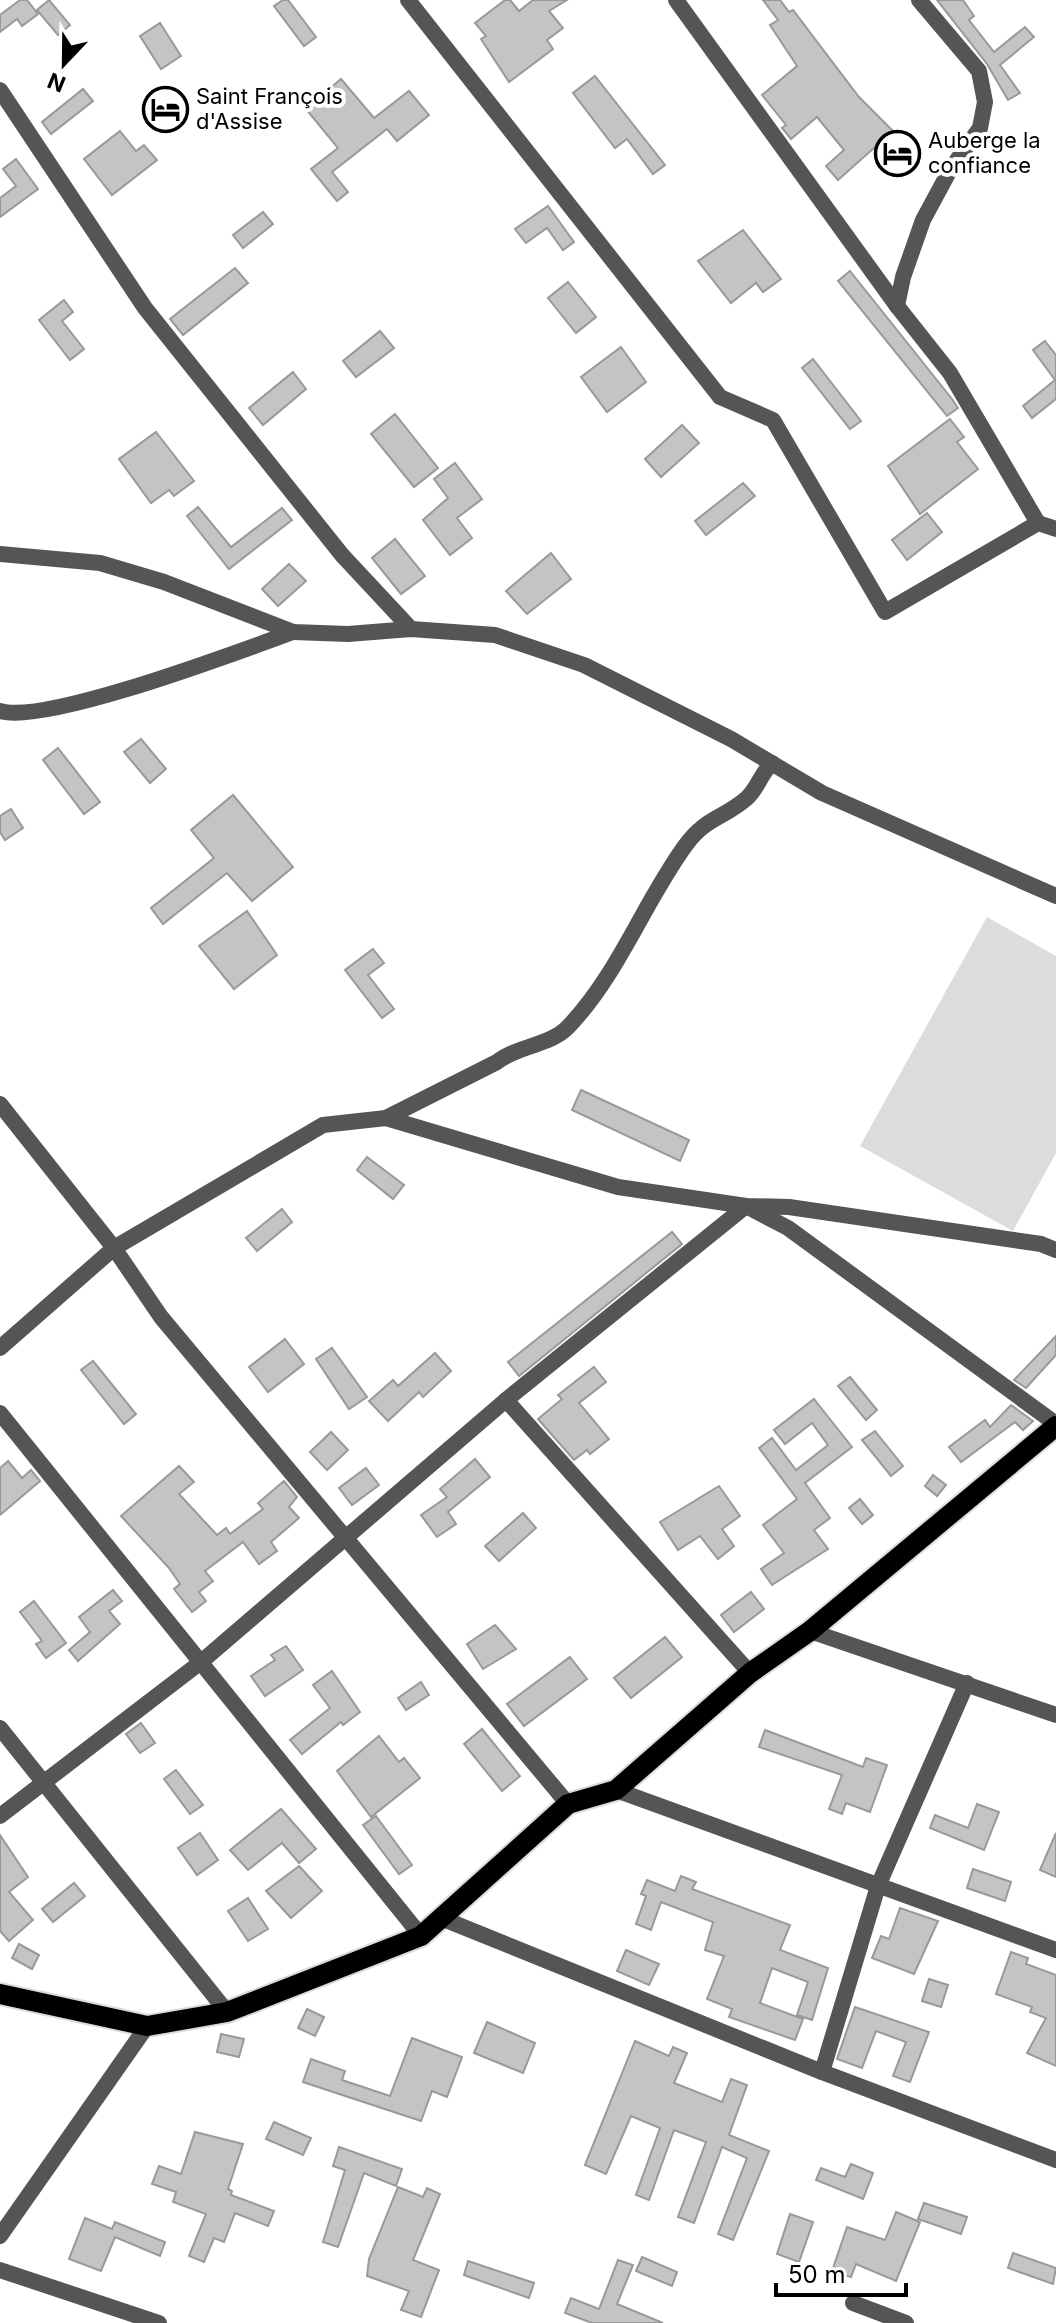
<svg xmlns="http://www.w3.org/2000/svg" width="1056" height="2323" viewBox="0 0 1056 2323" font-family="Inter,sans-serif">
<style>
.green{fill:#dcdcdc}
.building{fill:#c4c4c4;stroke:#999;stroke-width:2}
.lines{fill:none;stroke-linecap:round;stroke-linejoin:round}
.primary-casing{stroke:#dbdbdb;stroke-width:24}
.street{stroke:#555;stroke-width:16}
.primary{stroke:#000;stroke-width:20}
.labels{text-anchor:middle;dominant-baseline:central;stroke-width:8;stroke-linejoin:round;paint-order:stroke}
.poi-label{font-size:22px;fill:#000;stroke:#fff;text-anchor:start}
</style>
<rect width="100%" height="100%" fill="#fff"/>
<!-- green -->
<path class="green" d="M987 917 1056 956V1153L1013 1231 860 1146Z"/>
<!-- building -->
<g class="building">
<path d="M20 0H27L38 14 22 26 17 19 0 32V15Z"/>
<path d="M49 0 70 25 58 35 37 10Z"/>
<path d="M283 0H288L316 37 304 46 274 6Z"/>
<path d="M505 0H510L519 11 533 0H567L549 11 563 28 547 40 553 49 509 82 481 39 486 36 475 23Z"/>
<path d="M763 0H780L789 12 793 10 859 97 893 131 838 180 826 166 844 150 817 117 791 139 782 128 786 125 762 95 797 66 770 25 778 20Z"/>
<path d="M937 0H963L974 16 969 20 994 52 1025 27 1034 37 1000 65 1020 93 1008 100 987 64Z"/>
<path d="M160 23 181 56 161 69 140 36Z"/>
<path d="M595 76 665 165 653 174 627 139 615 148 573 93Z"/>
<path d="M341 79 374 118 409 91 429 115 397 141 387 129 332 172 348 192 337 201 311 169 338 148 306 109Z"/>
<path d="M83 89 93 101 51 134 42 122Z"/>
<path d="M120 131 136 151 144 145 157 160 112 195 84 159Z"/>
<path d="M16 159 38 189 0 217V198L16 186 3 169Z"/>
<path d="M548 206 574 242 563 250 547 228 526 243 515 229Z"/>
<path d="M263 212 273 224 243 248 233 235Z"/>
<path d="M743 230 781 279 763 292 756 283 731 303 698 261Z"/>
<path d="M235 268 248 283 183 335 170 319Z"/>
<path d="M850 271 952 399 958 408 947 416 838 281Z"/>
<path d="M568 282 596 317 576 333 548 298Z"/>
<path d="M64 300 73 312 62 321 84 349 70 360 39 320Z"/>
<path d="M380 331 394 348 356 377 343 361Z"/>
<path d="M1045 341 1056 355V399L1032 418 1023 406 1055 380 1033 350Z"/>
<path d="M621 347 646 382 607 412 581 377Z"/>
<path d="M813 359 861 421 850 429 802 368Z"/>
<path d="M293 372 306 389 263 425 249 408Z"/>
<path d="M395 414 438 468 414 487 371 434Z"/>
<path d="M950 419 964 437 957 442 978 469 920 514 888 466Z"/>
<path d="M682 425 699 443 661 477 645 459Z"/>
<path d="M156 432 194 481 174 496 169 490 151 503 119 459Z"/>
<path d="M455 463 482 499 457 518 472 538 450 555 423 520 448 498 434 479Z"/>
<path d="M743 483 755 496 706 535 695 521Z"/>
<path d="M198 507 231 547 282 508 292 520 229 569 187 516Z"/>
<path d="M927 513 942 532 907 560 892 540Z"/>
<path d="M395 539 425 576 401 594 372 558Z"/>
<path d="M551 553 571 579 527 614 506 591Z"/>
<path d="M289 564 306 581 278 606 262 589Z"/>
<path d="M141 739 166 769 150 783 124 752Z"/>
<path d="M58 748 100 802 84 814 43 760Z"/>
<path d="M233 795 293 867 252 901 227 873 163 924 151 908 214 858 191 830Z"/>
<path d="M11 809 23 828 5 840 0 832V816Z"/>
<path d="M247 911 277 955 234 989 199 946Z"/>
<path d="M373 949 384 963 368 975 394 1009 382 1018 345 970Z"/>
<path d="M581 1090 689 1140 680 1161 572 1110Z"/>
<path d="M367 1157 404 1185 393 1199 357 1170Z"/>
<path d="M282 1209 292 1222 257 1251 246 1238Z"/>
<path d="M672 1232 682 1244 519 1376 508 1362Z"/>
<path d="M1056 1336V1355L1026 1388 1014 1380Z"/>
<path d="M285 1339 304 1364 268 1392 249 1367Z"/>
<path d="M332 1348 367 1397 349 1409 316 1359Z"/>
<path d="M435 1353 451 1371 423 1397 419 1392 388 1421 369 1401 393 1380 398 1386Z"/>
<path d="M93 1361 136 1414 124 1424 81 1370Z"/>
<path d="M594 1367 606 1382 579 1403 609 1439 590 1454 587 1450 574 1460 538 1419 562 1399 558 1395Z"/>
<path d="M850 1377 877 1410 866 1420 838 1386Z"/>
<path d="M814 1399 852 1447 805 1483 830 1518 814 1530 828 1549 772 1585 761 1569 784 1553 763 1525 797 1499 759 1448 772 1438 796 1470 828 1445 812 1423 785 1444 774 1430Z"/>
<path d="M1011 1405 1033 1421 1023 1430 1015 1422 961 1462 949 1447 985 1420 990 1427Z"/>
<path d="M875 1431 903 1466 891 1476 862 1440Z"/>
<path d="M331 1432 348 1450 327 1470 310 1452Z"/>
<path d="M475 1459 490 1477 448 1512 456 1524 437 1537 421 1515 447 1497 440 1489Z"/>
<path d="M8 1461 22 1478 31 1470 40 1481 0 1515V1468Z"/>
<path d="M179 1466 194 1482 179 1494 217 1535 226 1528 230 1534 263 1509 258 1503 284 1481 297 1497 289 1507 299 1518 271 1542 277 1551 259 1564 243 1542 205 1571 213 1581 199 1592 206 1601 192 1612 174 1589 180 1584 169 1568 121 1516Z"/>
<path d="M366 1468 379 1485 352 1505 339 1488Z"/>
<path d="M933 1475 946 1485 937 1496 925 1486Z"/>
<path d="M719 1486 740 1516 722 1529 734 1546 718 1559 700 1536 678 1550 660 1522Z"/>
<path d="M860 1499 873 1515 862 1524 849 1508Z"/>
<path d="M523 1513 536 1528 499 1561 485 1546Z"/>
<path d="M113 1590 122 1601 109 1611 120 1624 78 1661 69 1650 90 1632 79 1617Z"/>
<path d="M751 1592 764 1609 734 1632 721 1615Z"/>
<path d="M34 1601 66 1643 46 1658 36 1644 42 1641 20 1612Z"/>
<path d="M495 1625 516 1649 483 1669 467 1644Z"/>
<path d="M665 1637 682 1657 631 1698 614 1678Z"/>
<path d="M286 1646 303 1670 265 1696 251 1676 275 1660 271 1655Z"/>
<path d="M570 1657 587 1679 524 1726 507 1704Z"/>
<path d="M332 1671 360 1712 343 1725 341 1722 302 1754 290 1740 330 1708 313 1685Z"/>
<path d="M421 1682 429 1695 406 1710 398 1698Z"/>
<path d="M141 1723 155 1743 140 1753 126 1734Z"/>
<path d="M482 1729 520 1776 502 1791 464 1744Z"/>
<path d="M765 1730 863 1767 866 1758 887 1765 870 1812 846 1803 842 1814 829 1809 842 1775 759 1747Z"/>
<path d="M379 1736 399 1762 404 1758 420 1778 371 1817 337 1771Z"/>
<path d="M176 1770 203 1805 190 1814 164 1779Z"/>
<path d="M977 1804 999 1812 984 1850 930 1828 935 1815 968 1828Z"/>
<path d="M281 1809 316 1849 299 1863 282 1843 248 1870 230 1850Z"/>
<path d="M376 1816 412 1865 399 1874 363 1825Z"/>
<path d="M200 1833 218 1860 197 1875 178 1848Z"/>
<path d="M1056 1833V1877L1040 1870Z"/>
<path d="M0 1835 28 1877 9 1892 33 1920 9 1941 0 1931Z"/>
<path d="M299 1866 322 1891 291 1918 266 1891Z"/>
<path d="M973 1869 1011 1882 1005 1901 967 1888Z"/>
<path d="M681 1876 696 1882 692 1889 790 1925 780 1950 828 1968 812 2020 797 2015 808 1982 772 1968 760 2003 803 2019 795 2040 729 2017 732 2009 707 1999 724 1956 705 1950 713 1922 661 1902 651 1930 636 1924 646 1896 641 1894 647 1880 675 1891Z"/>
<path d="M74 1883 85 1896 53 1922 42 1909Z"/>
<path d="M248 1898 268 1929 248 1941 228 1911Z"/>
<path d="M900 1908 938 1921 914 1974 872 1958 881 1936 889 1939Z"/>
<path d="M19 1944 39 1955 32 1969 12 1958Z"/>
<path d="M626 1950 659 1964 649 1985 617 1971Z"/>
<path d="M1011 1952 1028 1958 1026 1964 1056 1975V2066L1027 2053 1046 2018 1030 2012 1032 2007 996 1994Z"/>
<path d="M929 1979 948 1985 941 2007 922 2001Z"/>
<path d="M855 2007 929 2032 910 2082 893 2076 906 2042 876 2031 862 2068 837 2059Z"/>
<path d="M307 2009 324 2017 315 2036 298 2028Z"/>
<path d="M487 2022 535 2043 523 2073 474 2053Z"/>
<path d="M221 2034 244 2039 239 2057 217 2052Z"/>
<path d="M412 2038 462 2057 447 2097 432 2091 421 2121 303 2082 311 2059 345 2071 342 2080 390 2096Z"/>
<path d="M635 2041 669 2056 673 2047 687 2053 674 2083 722 2102 731 2079 747 2085 729 2135 769 2151 733 2240 718 2234 747 2158 722 2147 694 2223 678 2217 706 2142 674 2130 649 2200 636 2195 660 2128 631 2116 606 2174 585 2165Z"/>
<path d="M274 2122 311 2138 303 2155 266 2139Z"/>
<path d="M195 2132 243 2144 228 2189 232 2191 231 2195 274 2211 268 2226 235 2213 224 2242 214 2238 204 2262 189 2256 206 2214 173 2202 176 2192 152 2184 159 2166 181 2174Z"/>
<path d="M339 2147 402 2169 396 2186 364 2173 338 2247 323 2242 345 2170 333 2166Z"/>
<path d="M851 2164 873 2173 863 2199 816 2180 821 2168 845 2177Z"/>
<path d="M398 2187 423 2197 427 2188 440 2194 413 2260 439 2270 421 2317 401 2310 409 2291 367 2276 369 2259Z"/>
<path d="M924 2203 967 2217 961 2234 918 2219Z"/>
<path d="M896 2212 920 2222 896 2281 856 2264 851 2277 832 2271 847 2227 885 2240Z"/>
<path d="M790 2214 813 2222 799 2262 777 2254Z"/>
<path d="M85 2218 112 2229 115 2222 165 2242 160 2256 115 2237 101 2271 69 2259Z"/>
<path d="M1013 2253 1056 2268 1053 2284 1008 2268Z"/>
<path d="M642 2257 677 2272 672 2286 636 2271Z"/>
<path d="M618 2260 633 2265 617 2304 663 2323H592L565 2313 571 2298 599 2309Z"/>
<path d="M468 2261 534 2283 529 2298 464 2275Z"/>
</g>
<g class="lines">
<defs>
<path id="primary" d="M0 1994 147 2026 227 2012 421 1936 568 1804 616 1790 750 1673 810 1631 1056 1426"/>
</defs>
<!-- primary casing -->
<use href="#primary" class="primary-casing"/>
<!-- street -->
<g class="street">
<path d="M408 0 720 397 773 420 885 612 1038 523 1056 529"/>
<path d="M676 0 897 306 950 373 1038 523"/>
<path d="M0 90 145 308 342 555 411 629"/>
<path d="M897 306 903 277 923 220 950 170 980 128 985 102 979 71 919 0"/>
<path d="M0 554 100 563 164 582 293 632 348 634 411 629 495 635 584 665 731 739 822 793 1056 896"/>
<path d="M0 711C46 725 240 651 293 632"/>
<path d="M0 1104 114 1248 161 1317 568 1804"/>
<path d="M386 1118 618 1187 746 1206 789 1207 1041 1244 1056 1250"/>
<path d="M0 1348 114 1248 323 1125 386 1118 497 1062C517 1046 551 1045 568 1027 618 975 643 904 685 846 706 817 723 819 747 798 758 788 761 773 772 763"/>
<path d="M506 1400 746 1206 788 1228 1056 1424"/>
<path d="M0 1413 421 1936"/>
<path d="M810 1631 1056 1715"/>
<path d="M0 1728 227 2012"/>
<path d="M616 1790 1056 1950"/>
<path d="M0 1816 201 1662 506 1400 750 1673"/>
<path d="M441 1918 822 2072 1056 2160"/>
<path d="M822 2072 878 1886 967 1683"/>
<path d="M0 2236 147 2026"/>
<path d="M0 2270 159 2323"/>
<path d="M853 2303 906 2323"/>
</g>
<!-- primary -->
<use href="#primary" class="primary"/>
</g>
<!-- icons -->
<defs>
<symbol id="hotel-ring" viewBox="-11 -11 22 22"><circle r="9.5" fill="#fff" stroke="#000" stroke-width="1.5"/><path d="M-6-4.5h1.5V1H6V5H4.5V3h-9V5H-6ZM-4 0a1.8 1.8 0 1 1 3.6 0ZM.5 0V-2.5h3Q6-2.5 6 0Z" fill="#000"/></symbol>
</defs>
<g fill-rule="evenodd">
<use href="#hotel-ring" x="140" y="84" width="51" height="51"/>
<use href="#hotel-ring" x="872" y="128" width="51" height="51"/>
</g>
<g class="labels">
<!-- poi labels -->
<g class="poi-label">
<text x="196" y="96">Saint François<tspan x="196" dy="25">d'Assise</tspan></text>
<text x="928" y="140">Auberge la<tspan x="928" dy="25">confiance</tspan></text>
</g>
</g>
<!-- north arrow -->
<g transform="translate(64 64) rotate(202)" stroke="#ffffff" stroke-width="6" paint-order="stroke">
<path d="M0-6L14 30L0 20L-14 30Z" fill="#000000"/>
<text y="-12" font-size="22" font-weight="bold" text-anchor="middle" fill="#000000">N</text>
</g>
<!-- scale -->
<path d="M776 2283v12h130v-12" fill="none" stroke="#000000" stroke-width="4"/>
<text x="788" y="2283" font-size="24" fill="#000000" stroke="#ffffff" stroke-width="6" paint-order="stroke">50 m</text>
</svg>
